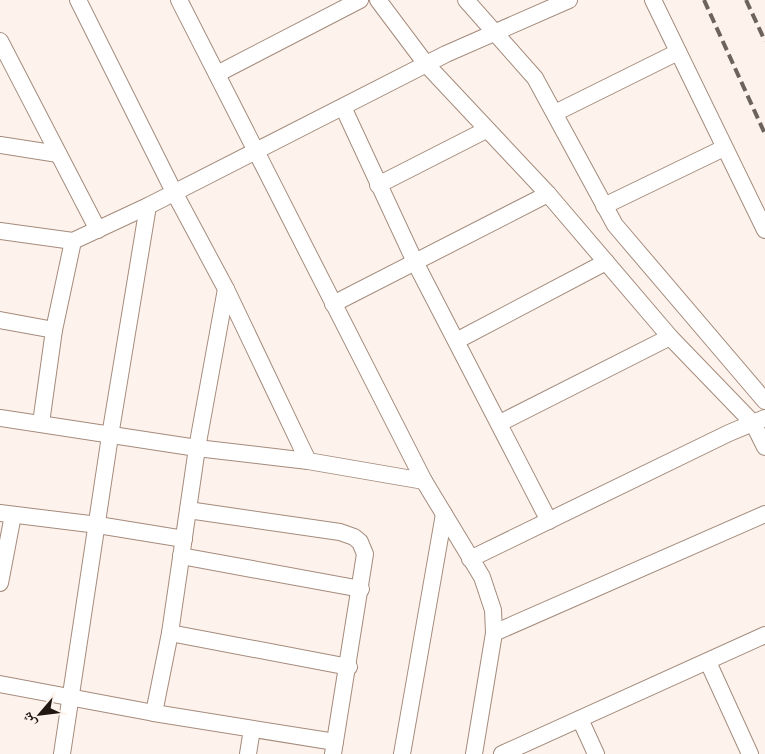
<svg xmlns="http://www.w3.org/2000/svg" width="765" height="754" viewBox="0 0 765 754" font-family="Karla,'Noto Naskh Arabic',sans-serif">
<style>
.lines{fill:none;stroke-linecap:round;stroke-linejoin:round}
.minor-casing{stroke:#a48b7c;stroke-width:18}
.minor{stroke:#fff;stroke-width:16}
.rail{stroke:#6d635d;stroke-width:4;stroke-dasharray:10 5;stroke-linecap:butt}
</style>
<rect width="100%" height="100%" fill="#fef3ec"/>
<g class="lines">
<defs>
<g id="minor">
<path d="M78 0 174 192 226 289 308 461"/>
<path d="M179 0 424 481 482 577 493 610 494 633 474 754"/>
<path d="M378 0 426 64 548 194 670 337 753 423 765 447"/>
<path d="M466 0 535 78 615 225 765 401"/>
<path d="M653 0 765 230"/>
<path d="M0 41 98 230"/>
<path d="M217 74 360 0"/>
<path d="M343 107 415 262 549 521"/>
<path d="M555 113 678 52"/>
<path d="M0 145 58 154"/>
<path d="M378 185 486 130"/>
<path d="M604 206 724 148"/>
<path d="M0 231 73 241 148 206 446 54 569 0"/>
<path d="M333 304 548 194"/>
<path d="M0 320 54 330"/>
<path d="M458 340 606 262"/>
<path d="M0 418 197 448 308 461 424 481"/>
<path d="M41 423 54 330 73 241"/>
<path d="M500 423 670 337"/>
<path d="M188 510 340 532 354 537 360 542 365 554 333 754"/>
<path d="M0 513 98 525 184 539"/>
<path d="M181 556 361 589"/>
<path d="M470 559 729 433 765 418"/>
<path d="M0 583 13 515"/>
<path d="M170 633 349 667"/>
<path d="M494 633 765 514"/>
<path d="M708 662 750 754"/>
<path d="M0 684 154 713 335 742"/>
<path d="M154 713 170 633 197 448 226 289"/>
<path d="M580 719 596 754"/>
<path d="M62 754 110 436 148 206"/>
<path d="M248 754 252 729"/>
<path d="M402 754 444 514"/>
<path d="M502 754 765 635"/>
</g>
</defs>
<!-- minor casing -->
<use href="#minor" class="minor-casing"/>
<!-- minor -->
<use href="#minor" class="minor"/>
<!-- rail -->
<g class="rail">
<path d="M704 0 765 134"/>
<path d="M746 0 765 41"/>
</g>
</g>
<!-- north arrow -->
<g transform="translate(40 714) rotate(242)" stroke="#fef3ec" stroke-width="4" paint-order="stroke">
<path d="M0-4L9 19L0 12L-9 19Z" fill="#211712"/>
<text y="-8" font-size="14" font-weight="bold" text-anchor="middle" fill="#211712">ش</text>
</g>
</svg>
